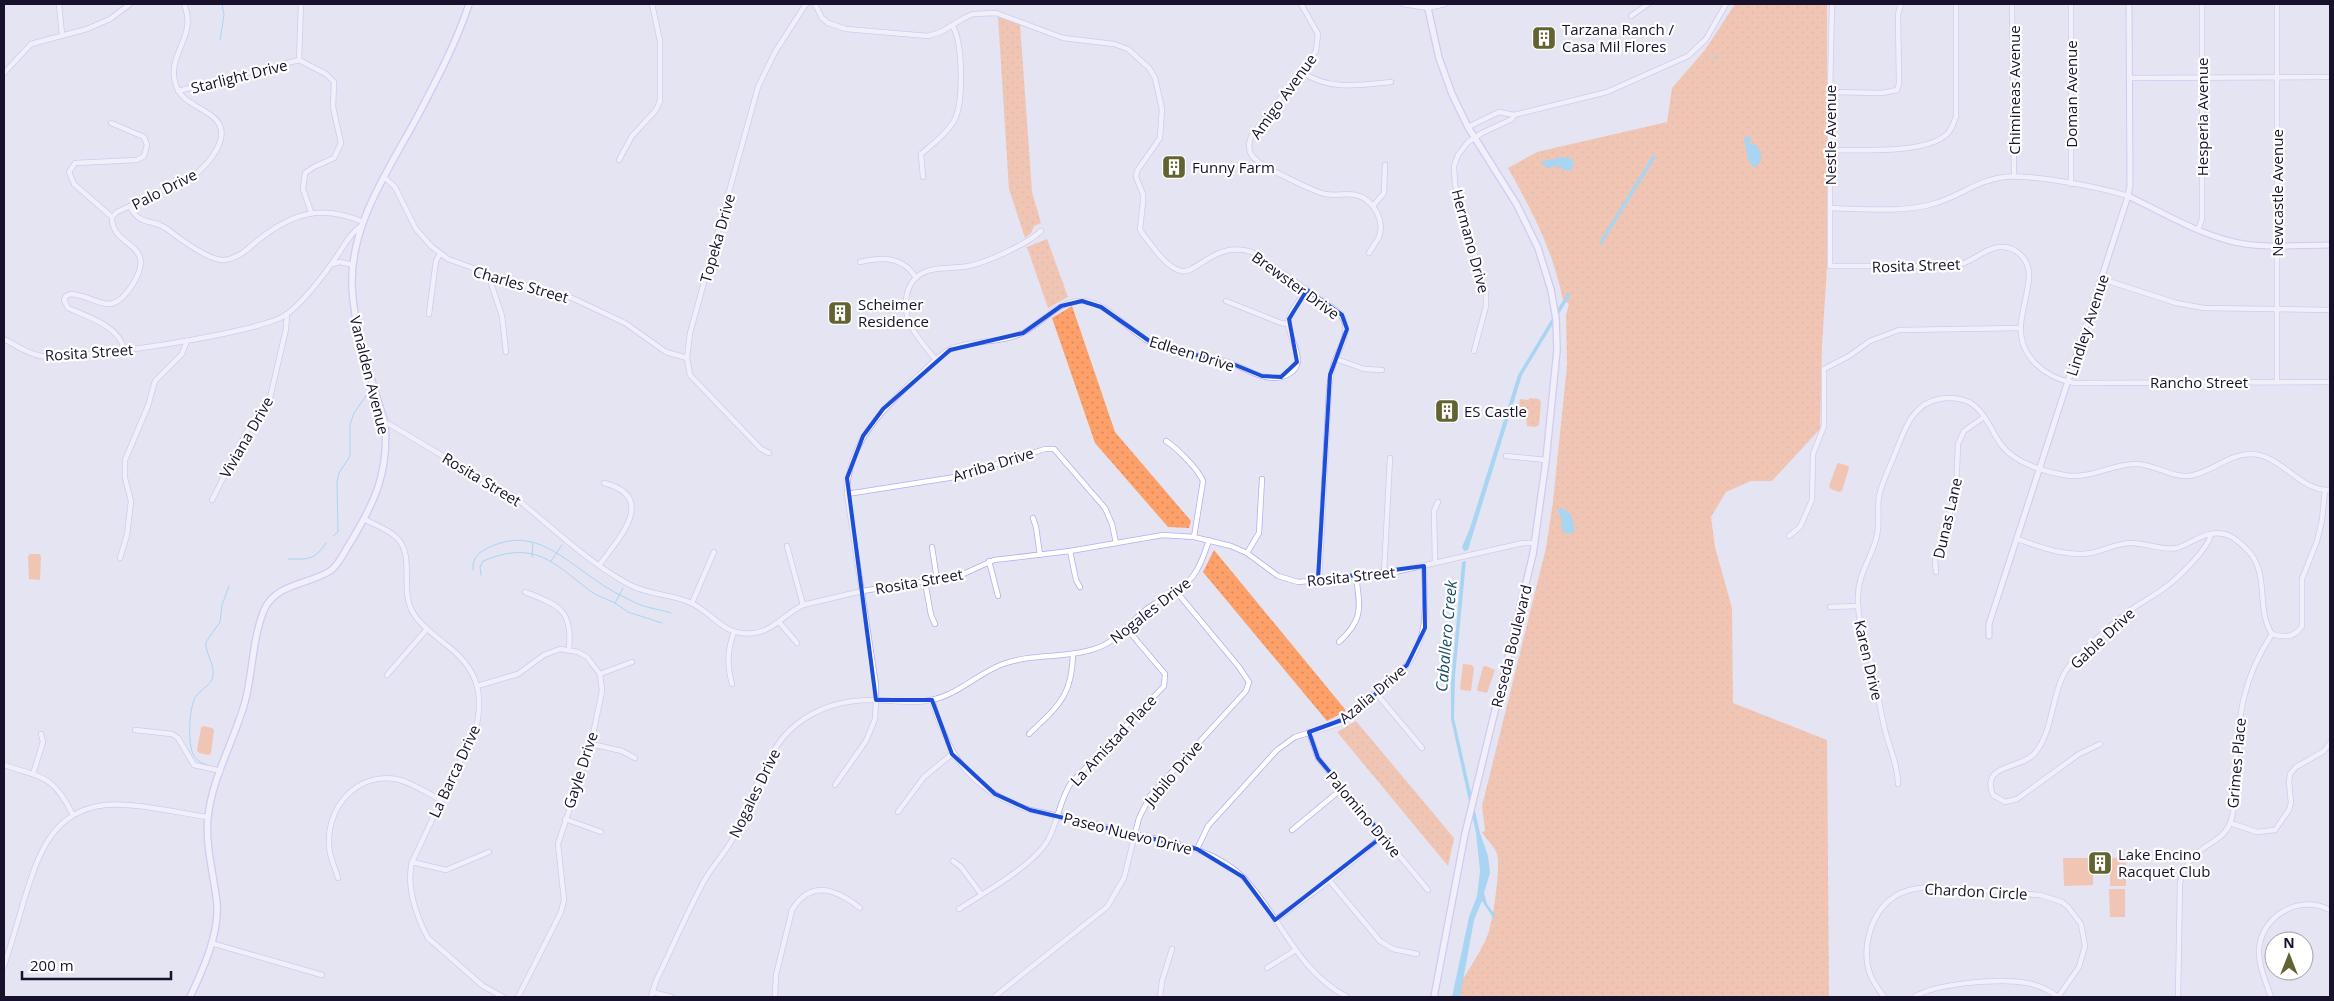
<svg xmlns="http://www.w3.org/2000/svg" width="2334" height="1001" viewBox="0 0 2334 1001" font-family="'Open Sans',sans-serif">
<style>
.green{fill:url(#green-dots)}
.pitch{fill:#fda069}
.water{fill:#5fc3f1}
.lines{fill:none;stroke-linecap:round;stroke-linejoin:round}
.stream{stroke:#5fc3f1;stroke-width:1}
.minor-casing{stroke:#b6abf6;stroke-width:6}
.tertiary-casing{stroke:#b6abf6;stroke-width:7}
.secondary-casing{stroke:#b6abf6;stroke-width:8}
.minor{stroke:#fff;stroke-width:4.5}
.tertiary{stroke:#fff;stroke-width:5}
.secondary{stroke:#fff;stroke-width:5.5}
.marked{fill:none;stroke:#1d4ed8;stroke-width:4;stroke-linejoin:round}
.labels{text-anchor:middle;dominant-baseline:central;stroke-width:4.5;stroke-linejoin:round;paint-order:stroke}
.poi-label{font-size:15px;fill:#17112c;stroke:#fff;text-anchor:start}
.street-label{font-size:15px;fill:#17112c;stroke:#fff}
.water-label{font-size:16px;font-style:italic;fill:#174f66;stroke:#fff}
</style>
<defs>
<pattern id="green-dots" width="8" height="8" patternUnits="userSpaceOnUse" patternTransform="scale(1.25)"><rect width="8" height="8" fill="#fda069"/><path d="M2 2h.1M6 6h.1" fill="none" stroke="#d8895b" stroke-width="1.8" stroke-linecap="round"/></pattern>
</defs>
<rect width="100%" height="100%" fill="#e5e4f3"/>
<!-- green -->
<g class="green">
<path d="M1735 4H1827V267L1822 346 1820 429 1772 481H1751L1726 492 1711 517 1715 547 1732 608 1733 703 1827 740 1829 997H1452C1462 979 1481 953 1488 934 1493 922 1501 865 1497 854 1495 847 1486 839 1482 832L1485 831 1482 806 1546 548 1553 502 1567 365 1566 315 1569 304 1563 300C1552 248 1533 213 1508 168L1537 152 1667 122 1672 88 1705 50Z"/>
<path d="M998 17 1020 24 1032 192 1041 223 1034 226 1031 233 1025 238 1009 189Z"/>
<path d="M1047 239 1068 297 1048 308 1027 247Z"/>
<path d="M1072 306 1115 432 1191 521 1189 528 1168 527 1095 443 1052 318Z"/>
<path d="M1530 398 1539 399 1541 402 1539 425 1536 427 1527 426 1526 415 1518 413 1520 399 1528 400Z"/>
<path d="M1214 550 1344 708 1346 711 1327 721 1203 572Z"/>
<path d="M1356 721 1454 838 1448 866 1337 732Z"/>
</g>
<!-- pitch -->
<g class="pitch">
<path d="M1839 463 1848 466 1849 468 1842 491 1839 492 1831 489 1829 486 1837 464Z"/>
<path d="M30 554H39L41 556 40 580 29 579 28 556Z"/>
<path d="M1463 664 1472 665 1474 668 1471 691 1461 690 1460 688Z"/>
<path d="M1486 666 1495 670 1487 693 1478 691 1477 689 1483 667Z"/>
<path d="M203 726 212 728 214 730 211 753 209 755 199 753 197 750 201 728Z"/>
<path d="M2126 857V886H2110V858Z"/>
<path d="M2063 858H2093V885L2064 886Z"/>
<path d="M2109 889H2125V917H2110Z"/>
</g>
<!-- water -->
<g class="water">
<path d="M1747 136 1752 138 1749 144H1755L1761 153V161L1756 167H1753L1748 160 1744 139Z"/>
<path d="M1653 155 1656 157 1601 245 1599 243 1602 237Z"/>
<path d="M1562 157 1573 159 1574 164 1571 170 1567 171 1557 166 1549 168 1541 164 1543 161Z"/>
<path d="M1568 292 1571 294 1522 375 1468 550 1464 551 1462 547 1470 528 1518 375Z"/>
<path d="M1561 507 1571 514 1575 530 1571 534 1563 532 1561 527 1562 521 1558 511Z"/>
<path d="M1466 561 1455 676 1454 718 1480 833 1488 856 1490 873 1484 893 1487 904 1495 915 1494 919 1482 901 1474 920 1460 997H1452L1469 917 1477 896 1480 871 1476 833 1451 719V683L1462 562Z"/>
</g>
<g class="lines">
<!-- stream -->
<g class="stream">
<path d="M220 40 224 15 222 4"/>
<path d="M1713 61 1718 54"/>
<path d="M333 536 338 532 337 482 339 473 350 456V425L354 413 372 387"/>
<path d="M532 557 533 543"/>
<path d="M288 559C308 559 314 561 326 543"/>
<path d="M551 561 562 545"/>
<path d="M473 570C472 560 477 553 486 549 531 525 560 556 594 579 606 588 621 596 634 602 645 608 659 609 671 613"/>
<path d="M481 575 480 567 483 561C534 540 552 561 590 591 597 596 607 599 615 603L623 588"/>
<path d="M615 603 628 612 662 623"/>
<path d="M210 766C203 764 198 762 194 756 187 745 189 706 196 696 202 688 211 686 213 676 215 664 205 654 206 642L220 622 222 605 229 586"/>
</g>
<defs>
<g id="minor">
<path d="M59 4 62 35"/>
<path d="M815 4 822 18 828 23 846 29 928 36 941 32 964 18 973 14 996 13 1063 38 1114 44 1128 49 1149 68 1155 78 1162 109 1160 138 1137 171 1136 177 1143 194V202L1140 229 1142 233C1152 245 1165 267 1181 271 1196 275 1215 240 1252 252L1336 310C1354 326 1343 342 1335 360 1331 371 1330 380 1329 391L1319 580"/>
<path d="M1301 4 1318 34 1316 51 1251 137C1248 145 1248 152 1254 158 1262 167 1313 191 1325 194 1335 196 1346 193 1356 195 1373 199 1385 220 1379 237 1376 243 1372 248 1369 253"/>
<path d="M1403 4 1428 8 1445 4"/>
<path d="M1832 4 1830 92V266H1955C1972 263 1984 248 2000 247 2016 246 2029 259 2029 275 2029 291 2022 308 2021 324 2018 357 2046 378 2074 383L2330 382"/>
<path d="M2012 4 2014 176"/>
<path d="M2071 4V184"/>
<path d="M2277 4V382"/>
<path d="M1631 16 1648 4"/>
<path d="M299 60 326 74 334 82 333 107 341 143 334 158 314 167 305 173 303 189 311 212"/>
<path d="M299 60 301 4"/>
<path d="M1302 72C1329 91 1360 85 1391 82"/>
<path d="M4 73 31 44 87 29 110 19 130 4"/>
<path d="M2129 78 2330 77"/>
<path d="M178 91 299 60"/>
<path d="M1830 92 1882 93 1897 90 1899 84 1898 14 1901 4"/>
<path d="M111 123 144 137 147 145 144 156 137 160 75 163 69 172 74 184 112 217"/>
<path d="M1468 127 1499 112 1514 115 1607 92 1688 56 1706 39 1726 4"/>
<path d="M1830 150C1858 150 1927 154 1947 134 1952 130 1953 123 1956 117V4"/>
<path d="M619 160 632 136 656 110 660 101V41L652 4"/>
<path d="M384 177 395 187 416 229 432 247 448 259 509 281 572 298 625 323 666 352 687 358"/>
<path d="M923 177 921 154C933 144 946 134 954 121 964 103 963 41 952 25"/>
<path d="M1373 206 1384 193 1385 165"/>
<path d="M130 207C141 227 152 218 167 229 180 239 209 261 224 260 237 259 248 249 257 241 292 213 321 204 363 222"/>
<path d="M1830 208C1862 209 1906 213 1936 203 1960 196 1978 180 2004 177 2032 174 2099 187 2128 196"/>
<path d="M2198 230 2202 219V4"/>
<path d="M860 262C882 257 903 256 916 278"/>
<path d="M332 264 340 262 353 265"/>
<path d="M488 274 502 316 506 352"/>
<path d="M2102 279 2176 303 2204 308 2330 310"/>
<path d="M1226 301 1281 323 1288 324"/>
<path d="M429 314 436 261 440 254"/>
<path d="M4 339C15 345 28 354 41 356 74 361 264 333 287 314 304 301 320 280 332 263 342 250 349 234 362 225"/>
<path d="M124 350C120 326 88 317 68 308L64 300 66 296 71 294C101 297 110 320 133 284 159 241 111 249 112 217L117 212 193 176C208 165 236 134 212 116 196 104 177 101 174 77 171 51 197 34 184 4"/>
<path d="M1474 351 1486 306V294L1455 185 1454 166 1458 155 1468 142 1482 133 1512 119 1514 115"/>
<path d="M1336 359 1364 369 1382 370"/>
<path d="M936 360C927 349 917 338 911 326 901 306 905 279 927 271 940 266 956 269 969 266 988 262 1027 244 1041 231"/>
<path d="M385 423 389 424 502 491 512 495C550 525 587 562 630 585 649 595 672 594 691 603 715 614 723 637 754 633 773 631 786 613 803 605L862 591 959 576 994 560 1070 551 1163 535 1194 537 1231 546 1247 553 1278 576 1298 582 1395 572 1523 543H1535"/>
<path d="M1166 441C1177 448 1198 469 1203 481L1194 537"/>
<path d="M769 453 761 449 690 375 687 358 690 333 758 87 775 52 806 4"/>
<path d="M1506 456 1546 460"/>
<path d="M847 494 955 477 1045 449H1054L1105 508 1112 524 1116 543"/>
<path d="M212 500 249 427 262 412 270 398 286 329 287 314"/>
<path d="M1033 518 1036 527 1040 555"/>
<path d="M364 519C375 525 388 529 397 538 415 556 400 588 412 611 419 624 432 633 444 643 475 666 485 690 476 728L412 862C406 886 416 916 428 938L483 986 503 997"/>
<path d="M1789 536 1800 527 1812 500 1813 454 1824 426V369L1849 356 1870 341 1899 330 2021 328"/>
<path d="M2017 539C2041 547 2065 557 2091 553 2105 550 2117 543 2132 543 2144 543 2166 551 2177 548 2193 543 2205 530 2224 534 2234 536 2244 546 2251 554 2269 578 2256 610 2272 634 2284 638 2295 638 2302 626V579L2317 541 2322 520 2325 490"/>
<path d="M787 546 803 605"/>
<path d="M932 547 937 580"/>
<path d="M1070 551 1076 580 1080 587"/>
<path d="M1247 553 1259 533 1262 479"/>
<path d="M120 558 127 535 131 501 125 478V460L148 406 155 381 182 354 187 341"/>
<path d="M989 561 998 596"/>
<path d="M1435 563 1434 511 1438 502"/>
<path d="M600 564C618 539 659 497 604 483"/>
<path d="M1936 572 1935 560 1956 493 1958 444 1964 431 1984 417"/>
<path d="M1384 573 1390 458"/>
<path d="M925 582 931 615 935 624"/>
<path d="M525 592C558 605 573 609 569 649"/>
<path d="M692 603 714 552"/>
<path d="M1830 607 1857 606"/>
<path d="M779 622 797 643"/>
<path d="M1339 642C1364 619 1360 608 1356 576"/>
<path d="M600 674 632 662"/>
<path d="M387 675 427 629"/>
<path d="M732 684C727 665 727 651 734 632"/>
<path d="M477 686 518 674 544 655 560 649 578 652 587 657 600 674 602 691 591 744 558 844 564 900 561 912 518 997"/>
<path d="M1376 693 1422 748"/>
<path d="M932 700C949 758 971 790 1030 810 1062 816 1094 824 1126 832 1167 842 1214 847 1244 878 1282 918 1295 969 1347 997"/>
<path d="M135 730 172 734 178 738 194 765 221 771"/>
<path d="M1309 732 1318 758 1428 890"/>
<path d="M1029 734C1058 706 1072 697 1073 654"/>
<path d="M591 744 622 751 635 758"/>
<path d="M2100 744 2079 754 2017 799 2005 802 1993 795C1980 763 2021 770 2035 753 2052 732 2051 703 2062 678 2068 664 2082 652 2094 641 2106 630 2119 619 2132 609 2143 601 2156 595 2167 586 2178 578 2209 548 2211 534"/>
<path d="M4 765C43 778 53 775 73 815"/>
<path d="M33 774 43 742 41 734"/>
<path d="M1898 784C1898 767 1891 751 1886 734 1880 711 1877 687 1871 663 1865 640 1857 620 1858 596 1858 573 1873 556 1877 535 1880 522 1877 509 1879 496 1882 482 1889 469 1894 456 1904 432 1911 404 1939 399 1949 397 1960 398 1969 402 1984 410 1991 430 2000 443 2013 462 2042 471 2064 475 2089 480 2111 464 2136 464 2156 464 2173 480 2194 475 2214 470 2228 455 2250 454 2282 454 2298 491 2330 490"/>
<path d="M835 785 866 741 875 719 876 700V685L847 494C847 444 882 410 916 378 927 368 938 355 951 349 974 339 1002 344 1024 332 1044 322 1059 299 1083 301 1109 303 1128 331 1150 342 1176 356 1207 354 1234 364 1248 370 1265 381 1281 377 1314 368 1288 340 1288 323 1289 311 1301 299 1307 290"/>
<path d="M898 812 924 777 952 754"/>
<path d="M565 819 601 832"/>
<path d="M2230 823 2257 832 2275 830 2289 810 2291 803 2289 782 2290 774 2296 767 2324 751 2330 743"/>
<path d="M1292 830 1343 788"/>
<path d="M1197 849 1208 826 1277 750 1295 737 1341 723 1407 665C1430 636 1425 601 1424 566"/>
<path d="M953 861 961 867 981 894"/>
<path d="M412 862 446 870 489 852"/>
<path d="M338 878C335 867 329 856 329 845 327 807 356 773 396 779 411 782 427 793 441 800"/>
<path d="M1329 880 1380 941 1393 949 1417 954"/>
<path d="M959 909C984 893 1034 865 1048 840 1058 822 1059 801 1071 783L1164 686 1165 674 1127 629"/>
<path d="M1275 920 1321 887 1383 836"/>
<path d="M211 943 322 975"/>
<path d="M4 966C11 944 18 922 24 900 38 856 51 811 105 805 132 802 179 813 208 817"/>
<path d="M1267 968 1294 951"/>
<path d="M652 992 671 997"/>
<path d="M651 997 656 981C672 948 686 915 703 883 711 867 725 854 733 838 753 802 764 749 797 724 821 705 847 699 877 700 895 701 913 704 931 700 958 695 978 673 1003 664 1031 654 1059 658 1087 651 1114 645 1124 629 1143 612 1158 599 1181 591 1193 576 1201 566 1205 552 1209 540"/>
<path d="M775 997 776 975 792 910C810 879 836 889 860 908"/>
<path d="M994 997 1107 907 1124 878 1139 818 1150 796 1246 691 1249 682 1239 667 1175 590"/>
<path d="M1160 997 1162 981 1172 949"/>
<path d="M1884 997C1879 990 1873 982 1870 974 1861 948 1871 912 1894 897 1905 889 1919 888 1931 887L2040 895 2062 902 2068 907 2081 924 2085 946 2079 967 2058 997"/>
<path d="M1914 997C1937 983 2000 978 2027 983 2038 985 2049 990 2058 997"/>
<path d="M2178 997 2180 883C2189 842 2222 848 2231 821 2236 806 2234 787 2235 771 2239 717 2241 681 2272 634"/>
<path d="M2271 997C2266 982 2258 965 2259 949 2262 915 2300 894 2330 910"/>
</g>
<g id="tertiary">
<path d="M2128 196C2162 212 2196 233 2234 242 2265 249 2299 245 2330 245"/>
<path d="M1989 636V624L2128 196 2130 185 2129 4"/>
</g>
<g id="secondary">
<path d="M1427 4 1439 58 1452 94 1468 127 1517 205 1538 248 1551 290 1556 319 1557 350 1546 460 1533 554 1465 834 1434 997"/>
<path d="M190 997C203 970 219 934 217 904 214 875 205 846 208 817 212 778 234 741 245 702 253 672 252 640 264 610 276 583 308 585 330 571 339 565 344 552 350 543 375 502 389 472 385 423 372 380 354 331 352 286 350 226 387 172 415 121 435 83 456 44 469 4"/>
</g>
</defs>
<!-- minor casing -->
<use href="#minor" class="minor-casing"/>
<!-- tertiary casing -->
<use href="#tertiary" class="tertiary-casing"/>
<!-- secondary casing -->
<use href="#secondary" class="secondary-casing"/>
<!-- minor -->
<use href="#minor" class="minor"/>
<!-- tertiary -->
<use href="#tertiary" class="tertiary"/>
<!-- secondary -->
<use href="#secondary" class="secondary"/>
</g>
<!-- marked area -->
<path d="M0 0H2334V1001H0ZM1307 290 1342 315 1347 329 1330 375 1318 580 1424 566 1425 628 1407 665 1350 717 1309 732 1318 758 1383 836 1275 920 1243 877 1197 849 1030 810 995 794 952 754 932 700H876L847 478 863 436 883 409 950 350 1023 333 1061 306 1082 301 1101 307 1155 345 1233 364 1262 376 1281 377 1297 362 1289 319Z" fill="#e5e4f3" fill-opacity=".55" fill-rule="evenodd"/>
<path class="marked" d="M1307 290 1342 315 1347 329 1330 375 1318 580 1424 566 1425 628 1407 665 1350 717 1309 732 1318 758 1383 836 1275 920 1243 877 1197 849 1030 810 995 794 952 754 932 700H876L847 478 863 436 883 409 950 350 1023 333 1061 306 1082 301 1101 307 1155 345 1233 364 1262 376 1281 377 1297 362 1289 319Z"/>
<!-- icons -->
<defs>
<symbol id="building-square" viewBox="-11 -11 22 22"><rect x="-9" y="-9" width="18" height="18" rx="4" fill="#616330" stroke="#fff"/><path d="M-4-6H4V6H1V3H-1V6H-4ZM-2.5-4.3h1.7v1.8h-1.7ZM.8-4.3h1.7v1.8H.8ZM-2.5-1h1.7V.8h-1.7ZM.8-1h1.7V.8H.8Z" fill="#fff"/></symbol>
</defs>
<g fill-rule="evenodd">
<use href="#building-square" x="1530" y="24" width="28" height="28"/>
<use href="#building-square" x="1160" y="153" width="28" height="28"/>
<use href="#building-square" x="826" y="299" width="28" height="28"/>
<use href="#building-square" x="1433" y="397" width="28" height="28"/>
<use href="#building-square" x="2086" y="849" width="28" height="28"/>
</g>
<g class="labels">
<!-- poi labels -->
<g class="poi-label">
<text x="1562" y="29">Tarzana Ranch /<tspan x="1562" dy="17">Casa Mil Flores</tspan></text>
<text x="1192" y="167">Funny Farm</text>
<text x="858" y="304">Scheimer<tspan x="858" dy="17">Residence</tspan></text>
<text x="1464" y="411">ES Castle</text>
<text x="2118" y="854">Lake Encino<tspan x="2118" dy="17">Racquet Club</tspan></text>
</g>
<!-- street labels -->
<g class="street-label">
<text transform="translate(239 76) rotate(-14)">Starlight Drive</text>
<text transform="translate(2014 90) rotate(-90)">Chimineas Avenue</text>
<text transform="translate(2071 94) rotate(-90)">Doman Avenue</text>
<text transform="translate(1283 96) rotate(-54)">Amigo Avenue</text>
<text transform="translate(2202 117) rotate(-90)">Hesperia Avenue</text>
<text transform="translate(1830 135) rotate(-90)">Nestle Avenue</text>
<text transform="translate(164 189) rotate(-27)">Palo Drive</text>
<text transform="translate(2277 193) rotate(-90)">Newcastle Avenue</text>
<text transform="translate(717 238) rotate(-74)">Topeka Drive</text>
<text transform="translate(1471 241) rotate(75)">Hermano Drive</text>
<text transform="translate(1916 265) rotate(-2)">Rosita Street</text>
<text transform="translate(521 284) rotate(16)">Charles Street</text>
<text transform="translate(1296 285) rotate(36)">Brewster Drive</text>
<text transform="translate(2087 325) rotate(-72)">Lindley Avenue</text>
<text transform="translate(89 352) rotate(-4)">Rosita Street</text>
<text transform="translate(1192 353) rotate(17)">Edleen Drive</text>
<text transform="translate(370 375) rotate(76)">Vanalden Avenue</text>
<text x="2199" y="382">Rancho Street</text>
<text transform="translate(246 437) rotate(-60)">Viviana Drive</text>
<text transform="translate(993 464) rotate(-17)">Arriba Drive</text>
<text transform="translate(482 479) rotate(31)">Rosita Street</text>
<text transform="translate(1947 518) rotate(-77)">Dunas Lane</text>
<text transform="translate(1351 576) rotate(-6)">Rosita Street</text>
<text transform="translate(919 581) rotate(-10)">Rosita Street</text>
<text transform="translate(1150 610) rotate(-38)">Nogales Drive</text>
<text transform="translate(2102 638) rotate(-43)">Gable Drive</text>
<text transform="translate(1511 646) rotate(-76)">Reseda Boulevard</text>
<text transform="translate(1869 660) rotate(77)">Karen Drive</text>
<text transform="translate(1372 694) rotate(-40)">Azalia Drive</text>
<text transform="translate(1113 740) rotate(-47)">La Amistad Place</text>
<text transform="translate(2236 763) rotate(-85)">Grimes Place</text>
<text transform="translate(580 770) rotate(-72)">Gayle Drive</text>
<text transform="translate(454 771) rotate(-65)">La Barca Drive</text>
<text transform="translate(1173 773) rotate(-50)">Jubilo Drive</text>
<text transform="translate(754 793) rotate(-64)">Nogales Drive</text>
<text transform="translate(1364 814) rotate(50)">Palomino Drive</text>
<text transform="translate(1128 833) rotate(14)">Paseo Nuevo Drive</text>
<text transform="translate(1976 891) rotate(3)">Chardon Circle</text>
</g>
<!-- water labels -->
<g class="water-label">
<text transform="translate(1446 636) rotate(-85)">Caballero Creek</text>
</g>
</g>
<!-- border -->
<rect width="2334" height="1001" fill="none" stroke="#17112c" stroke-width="10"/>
<!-- north arrow -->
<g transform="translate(2289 956)"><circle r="24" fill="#ffffff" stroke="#a2a0ab"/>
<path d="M0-4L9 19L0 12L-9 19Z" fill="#616330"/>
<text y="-8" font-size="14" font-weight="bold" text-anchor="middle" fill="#17112c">N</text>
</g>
<!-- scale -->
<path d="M22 971v8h149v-8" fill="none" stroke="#17112c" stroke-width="2.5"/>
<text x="30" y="971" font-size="15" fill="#17112c" stroke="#ffffff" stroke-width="4" paint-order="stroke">200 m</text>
</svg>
